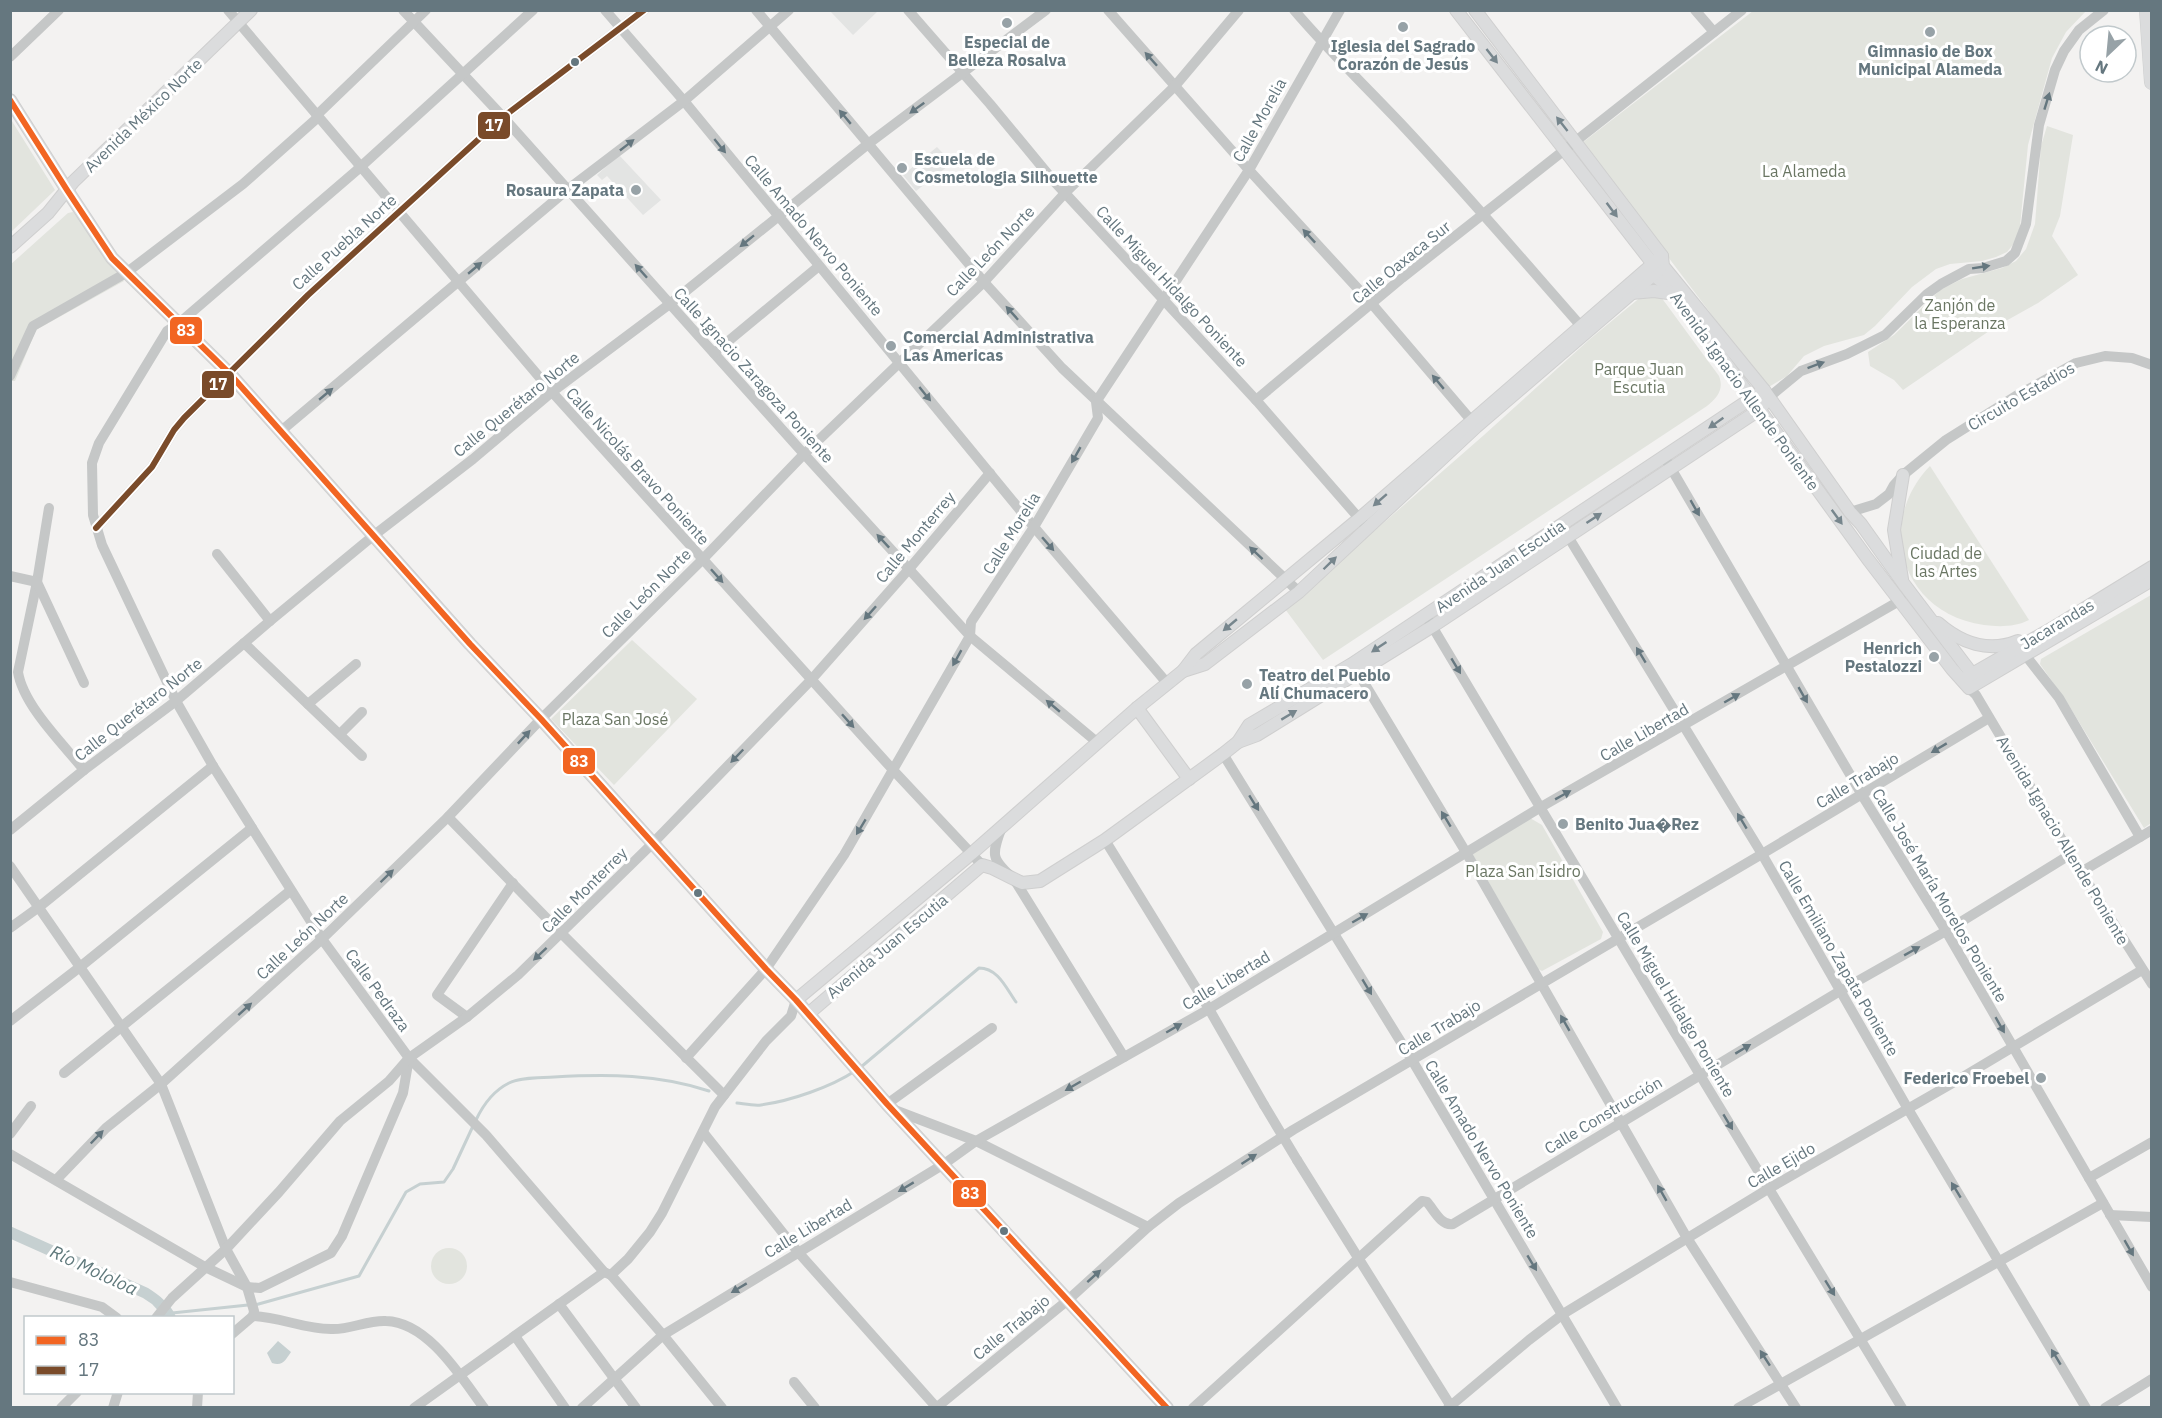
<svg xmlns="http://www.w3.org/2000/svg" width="2162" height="1418" viewBox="0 0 2162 1418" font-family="'IBM Plex Sans',sans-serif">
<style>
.built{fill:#e3e4e3}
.green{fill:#e2e4de}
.water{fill:#c6d0d1}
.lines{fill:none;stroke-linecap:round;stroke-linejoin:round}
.stream{stroke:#c6d0d1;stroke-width:3}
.major-casing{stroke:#cfcfcf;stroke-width:14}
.highway-casing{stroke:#cecfcf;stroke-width:16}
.minor{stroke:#c5c7c7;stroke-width:10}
.major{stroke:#dbdcdd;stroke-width:12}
.highway{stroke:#dbdcdd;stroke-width:15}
.minor-bridge{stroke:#c5c7c7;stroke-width:10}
.bus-1-casing{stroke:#fff;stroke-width:10}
.bus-2-casing{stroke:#fff;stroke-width:10}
.bus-1{stroke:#f26522;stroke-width:6}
.bus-2{stroke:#7a4b2a;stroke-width:6}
.oneway{fill:#77868d}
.oneway2{fill:#65777f}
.poi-dot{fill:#97a2a7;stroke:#fff;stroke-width:2}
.bus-dot{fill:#65777f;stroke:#fff;stroke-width:2}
.labels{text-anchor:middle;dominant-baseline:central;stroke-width:6;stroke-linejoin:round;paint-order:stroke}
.poi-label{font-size:16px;font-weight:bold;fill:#65777f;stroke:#fff;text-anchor:start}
.street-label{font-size:16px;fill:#65777f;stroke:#fff}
.park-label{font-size:16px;fill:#6a7663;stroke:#fff}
.water-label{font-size:18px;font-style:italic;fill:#60797c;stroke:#fff}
.line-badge{stroke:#fff;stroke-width:2}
.badge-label{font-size:16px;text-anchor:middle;font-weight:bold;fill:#fff}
</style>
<rect width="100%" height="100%" fill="#f3f2f1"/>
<!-- built -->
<g class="built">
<path d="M830 11H878L853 35Z"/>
<path d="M937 147 952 163 916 191 903 175Z"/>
<path d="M619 155 661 200 643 215 607 176 602 180 597 175Z"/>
</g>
<!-- green -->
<g class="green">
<path d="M1753 11H2086L2066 32 2052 58 2028 145 2020 226 2016 241 2007 252 1996 257 1982 261 1950 264 1936 269 1912 287 1875 326 1864 335 1824 346 1804 356 1787 376 1767 388 1582 143Z"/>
<path d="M10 118 55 190 11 232H10Z"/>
<path d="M2047 126 2073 135 2060 216 2052 236 2078 275 2038 303 1995 327 1903 390 1894 380 1870 366 1868 352 1894 335 1940 290 1962 279 2002 268 2016 261 2026 249 2035 224 2041 146Z"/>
<path d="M73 212 124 281 36 330 15 381H10V265L68 213Z"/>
<path d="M1642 296 1661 297 1719 376C1724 389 1718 397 1707 406L1323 660 1285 609 1484 435 1590 339Z"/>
<path d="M1930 466 2029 620C2015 627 1999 627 1984 625 1902 614 1874 524 1930 466Z"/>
<path d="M2151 595V823L2144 828 2068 704 2040 664 2041 659Z"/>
<path d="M632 640 697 699 614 785 551 719Z"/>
<path d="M1530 818 1542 825 1603 932 1601 939 1542 971 1538 969 1472 853Z"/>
<circle cx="449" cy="1266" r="18"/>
</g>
<!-- water -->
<g class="water">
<path d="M10 1226 148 1288C159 1295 172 1305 176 1317H164L152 1304 143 1298 11 1239Z"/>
<path d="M278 1341 291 1352C286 1359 283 1367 272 1363L267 1353Z"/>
</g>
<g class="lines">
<!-- stream -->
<g class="stream">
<path d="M861 1067 979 968C998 968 1006 988 1016 1002"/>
<path d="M737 1103C745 1104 754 1106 761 1105 790 1101 831 1087 855 1071"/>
<path d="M476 1120C483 1105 493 1091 509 1083 521 1077 540 1078 554 1077 607 1074 658 1074 709 1091"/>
<path d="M255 1305 359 1276 406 1192 420 1184 444 1182 453 1169 473 1126"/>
<path d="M172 1313 248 1305"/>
</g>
<defs>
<g id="major">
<path d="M1456 10 1653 264 1654 275 1676 294 1867 558 1952 669 1969 688 2152 580"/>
<path d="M1475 10 1662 256 1663 266 1764 390 1850 512 1861 524 1903 583 1972 674 1975 684"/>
<path d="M10 100 67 190 112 258 229 373 470 644 541 719 766 969 796 1000 887 1104 1167 1408"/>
<path d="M10 247 48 213 73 182 251 10"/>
<path d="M1631 293 1654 291 1675 294"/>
<path d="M1902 579 1894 530 1903 475"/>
<path d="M1938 623C1961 643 1989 653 2018 641"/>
<path d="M1183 671 1205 664 1299 592 1476 427 1660 269"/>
<path d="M1967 677 2056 626 2152 567"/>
<path d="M1137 708 1189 779"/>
<path d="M1238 742 1257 735 1433 626 1759 410 1764 404"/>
<path d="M796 1000 971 854 1137 708 1183 671 1196 654 1360 518 1662 256"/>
<path d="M808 1014 982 865 992 868 1022 883 1040 881 1105 840 1223 754 1238 742 1249 725 1352 664 1764 390"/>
</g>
<path id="highway" d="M2147 10 2152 82"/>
</defs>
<!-- major casing -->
<use href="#major" class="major-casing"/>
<!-- highway casing -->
<use href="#highway" class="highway-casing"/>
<!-- minor -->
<g class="minor">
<path d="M228 10 552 392 894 771 982 865"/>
<path d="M403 10 503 117 804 454 970 636 1098 743"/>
<path d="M533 10 356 171 178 324 167 331 99 443 92 463 93 515 102 545 176 701 213 766 322 939 409 1058 486 1135 604 1272 611 1275 663 1335 722 1408"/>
<path d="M605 10 684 101 1034 527 1167 683"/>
<path d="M756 10 984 282 1062 368 1299 592"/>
<path d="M908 10 990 104 1052 179 1256 400 1364 524"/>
<path d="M1108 10 1249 170 1372 304 1476 426"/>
<path d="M1294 10C1329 51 1367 88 1404 127 1464 191 1522 259 1580 325L1581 334"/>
<path d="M1695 10 1714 32"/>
<path d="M10 57 59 10"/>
<path d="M714 353 819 266"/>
<path d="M10 376 33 326 126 273 243 184 315 120 319 113 426 10"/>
<path d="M1768 398 1801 371 1847 354 1885 335 1927 294 1941 284 1969 269 1983 268 2006 261 2015 253 2026 224 2039 125 2055 70 2064 51 2079 30 2104 10"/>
<path d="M1256 400 1402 278 1742 10"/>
<path d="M281 431 567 190 684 101 789 10"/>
<path d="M1665 458 1862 795 1946 931 2152 1287"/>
<path d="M49 508 37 582 18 672C23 705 63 744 84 770"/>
<path d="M1850 512 1876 504 1889 494 1894 485 1903 475 1946 440 2016 396 2076 363 2105 356 2132 358 2152 365"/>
<path d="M1561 525 1762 854 1908 1109 2086 1408"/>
<path d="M96 528 152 467 174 430 184 418 308 295 503 117 644 10"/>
<path d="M217 554 270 621"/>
<path d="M10 576 37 582 84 683"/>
<path d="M1426 616 1700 1075 1902 1408"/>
<path d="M244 643 362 756"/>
<path d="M2026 656 2059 698 2140 837"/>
<path d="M1354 666 1467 854 1687 1238 1796 1408"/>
<path d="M1969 688 1976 695 2081 872 2152 984"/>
<path d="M308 704 356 664"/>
<path d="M340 734 362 712"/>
<path d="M1223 754 1412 1060 1617 1408"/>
<path d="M448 817 562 934 724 1095"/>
<path d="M1002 827C991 855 991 859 1014 879L1124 1057"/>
<path d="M10 830 84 770 176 701 270 621 373 536 473 459 552 392 671 303 868 144 1046 10"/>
<path d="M1105 840 1209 1009 1264 1105"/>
<path d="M10 866 161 1084 226 1249 247 1287 254 1311 253 1316 232 1334"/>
<path d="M2081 872 2152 830"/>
<path d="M10 928 39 907 213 766"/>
<path d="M467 1017 437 995 513 883"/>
<path d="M10 1021 80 967 252 828"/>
<path d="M686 1058 766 969 844 855 970 636 971 622 1034 527 1098 418 1096 402 1249 170 1340 10"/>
<path d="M64 1073 290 891"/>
<path d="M887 1104 992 1028"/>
<path d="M892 1109 976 1141 1148 1227"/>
<path d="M703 1132 798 1252 937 1408"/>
<path d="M10 1134 31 1106"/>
<path d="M10 1154 205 1267 247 1287 260 1288 331 1253 342 1236 403 1093 409 1058"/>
<path d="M1297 1160 1452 1408"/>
<path d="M2089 1178 2152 1142"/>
<path d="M57 1179 106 1128 161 1084 322 939 448 817 541 719 702 560 804 454 984 282 1065 193 1175 86 1239 10"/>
<path d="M2110 1215 2152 1217"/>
<path d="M611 1275 628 1259 650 1232 662 1213 715 1107 766 1041 791 1016 796 1000"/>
<path d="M10 1282 102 1307 117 1318"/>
<path d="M559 1304 636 1408"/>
<path d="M253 1316C280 1317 304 1329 331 1329 350 1330 367 1320 386 1321 428 1322 461 1377 484 1408"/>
<path d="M156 1318 172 1298 226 1249 279 1192 340 1121 389 1081 409 1058 467 1017 518 975 652 844 811 680 909 569 990 473"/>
<path d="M515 1336 565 1408"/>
<path d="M794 1382 815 1408"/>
<path d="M61 1408 77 1392"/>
<path d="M113 1408 118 1392"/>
<path d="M197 1408 198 1392"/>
<path d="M414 1408 604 1272"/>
<path d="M582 1408 663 1335 944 1164 976 1141 1209 1009 1541 807 1901 600"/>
<path d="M936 1408 1068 1300 1148 1227 1179 1203 1293 1130 1762 854 1989 718"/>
<path d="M1193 1408 1422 1201 1427 1202C1434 1210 1441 1226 1453 1224L1840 991 1946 931 2071 854"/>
<path d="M1448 1408 1529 1340 1563 1314 1768 1189 1951 1084 2142 970"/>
<path d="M1738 1408 2103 1203"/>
<path d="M2105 1408 2152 1379"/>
</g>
<!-- major -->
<use href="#major" class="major"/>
<!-- highway -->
<use href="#highway" class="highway"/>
<!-- minor-bridge -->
<path class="minor-bridge" d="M1264 1105 1297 1160"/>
<defs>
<path id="bus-1" d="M10 100 67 190 112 258 229 373 470 644 541 719 766 969 796 1000 887 1104 1167 1408"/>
<path id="bus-2" d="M96 528 152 467 174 430 184 418 308 295 503 117 644 10"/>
</defs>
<!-- bus-1 casing -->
<use href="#bus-1" class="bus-1-casing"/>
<!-- bus-2 casing -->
<use href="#bus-2" class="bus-2-casing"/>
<!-- bus-1 -->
<use href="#bus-1" class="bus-1"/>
<!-- bus-2 -->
<use href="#bus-2" class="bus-2"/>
</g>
<!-- one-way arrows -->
<defs><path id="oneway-solid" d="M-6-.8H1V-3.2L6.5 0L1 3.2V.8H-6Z" transform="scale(1.5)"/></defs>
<g class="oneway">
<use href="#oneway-solid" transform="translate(1492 56) rotate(52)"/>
<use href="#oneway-solid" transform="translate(1562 124) rotate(-128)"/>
<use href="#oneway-solid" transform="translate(1612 210) rotate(53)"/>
<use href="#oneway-solid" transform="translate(1716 423) rotate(145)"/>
<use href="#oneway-solid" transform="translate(1380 500) rotate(139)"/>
<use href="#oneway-solid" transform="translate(1837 517) rotate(54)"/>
<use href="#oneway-solid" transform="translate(1594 518) rotate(-33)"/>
<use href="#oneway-solid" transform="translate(1330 563) rotate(-44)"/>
<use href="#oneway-solid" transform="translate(1230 625) rotate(140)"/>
<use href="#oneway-solid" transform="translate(1379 647) rotate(146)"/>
<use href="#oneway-solid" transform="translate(1289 715) rotate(-31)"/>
</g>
<g class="oneway2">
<use href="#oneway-solid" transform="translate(1151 59) rotate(-132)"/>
<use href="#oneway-solid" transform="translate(2047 101) rotate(-73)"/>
<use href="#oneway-solid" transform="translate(917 108) rotate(144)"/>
<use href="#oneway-solid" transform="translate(845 117) rotate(-130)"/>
<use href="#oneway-solid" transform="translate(627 145) rotate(-38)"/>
<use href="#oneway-solid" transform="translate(720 146) rotate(51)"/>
<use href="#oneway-solid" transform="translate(1309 236) rotate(-133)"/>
<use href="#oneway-solid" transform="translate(747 241) rotate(141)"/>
<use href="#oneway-solid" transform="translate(1981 267) rotate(-9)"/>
<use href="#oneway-solid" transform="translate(475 268) rotate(-40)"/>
<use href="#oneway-solid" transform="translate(641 271) rotate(-132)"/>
<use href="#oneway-solid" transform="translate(1012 313) rotate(-132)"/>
<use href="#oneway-solid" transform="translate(1816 365) rotate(-20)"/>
<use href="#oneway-solid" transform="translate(1438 382) rotate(-130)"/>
<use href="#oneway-solid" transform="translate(326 394) rotate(-40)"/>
<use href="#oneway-solid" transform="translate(925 394) rotate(51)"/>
<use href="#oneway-solid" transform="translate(1076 455) rotate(120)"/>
<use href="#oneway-solid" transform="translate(1695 508) rotate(60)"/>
<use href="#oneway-solid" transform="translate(883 541) rotate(-133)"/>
<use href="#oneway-solid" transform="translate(1048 544) rotate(49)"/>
<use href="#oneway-solid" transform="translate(1256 553) rotate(-137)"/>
<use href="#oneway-solid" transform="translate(717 576) rotate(48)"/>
<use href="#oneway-solid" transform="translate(870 613) rotate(132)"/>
<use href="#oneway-solid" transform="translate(1641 655) rotate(-121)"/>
<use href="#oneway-solid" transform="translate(957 658) rotate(119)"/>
<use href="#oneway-solid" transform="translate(1456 666) rotate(59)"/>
<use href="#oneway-solid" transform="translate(1803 695) rotate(60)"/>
<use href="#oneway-solid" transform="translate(1732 698) rotate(-30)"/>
<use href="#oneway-solid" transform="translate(1053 706) rotate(-140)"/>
<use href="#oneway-solid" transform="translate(848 721) rotate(48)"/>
<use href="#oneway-solid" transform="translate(524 737) rotate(-47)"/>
<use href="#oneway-solid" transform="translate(1939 748) rotate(149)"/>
<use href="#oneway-solid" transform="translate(737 756) rotate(134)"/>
<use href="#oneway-solid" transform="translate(1563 795) rotate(-29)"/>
<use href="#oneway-solid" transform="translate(1254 803) rotate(58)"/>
<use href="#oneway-solid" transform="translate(1446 819) rotate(-121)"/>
<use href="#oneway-solid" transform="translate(1742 821) rotate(-121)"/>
<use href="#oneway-solid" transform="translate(861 827) rotate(121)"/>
<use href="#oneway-solid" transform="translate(387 876) rotate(-44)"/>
<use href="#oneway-solid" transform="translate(1360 918) rotate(-30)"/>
<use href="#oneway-solid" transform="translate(1912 951) rotate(-29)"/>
<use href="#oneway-solid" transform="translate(540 954) rotate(137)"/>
<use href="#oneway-solid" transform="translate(1367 987) rotate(59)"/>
<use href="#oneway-solid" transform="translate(245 1009) rotate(-42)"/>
<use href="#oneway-solid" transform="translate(1565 1023) rotate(-120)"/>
<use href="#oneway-solid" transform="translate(2000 1025) rotate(60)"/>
<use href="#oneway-solid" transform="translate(1174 1028) rotate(-30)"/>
<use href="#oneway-solid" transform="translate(1743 1049) rotate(-31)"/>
<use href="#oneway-solid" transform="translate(1073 1086) rotate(150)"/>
<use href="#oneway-solid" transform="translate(1728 1122) rotate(59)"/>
<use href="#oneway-solid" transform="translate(97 1137) rotate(-46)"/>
<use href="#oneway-solid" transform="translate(1249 1159) rotate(-33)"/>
<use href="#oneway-solid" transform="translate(906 1187) rotate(149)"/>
<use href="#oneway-solid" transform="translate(1956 1190) rotate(-121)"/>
<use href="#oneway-solid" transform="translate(1662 1193) rotate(-120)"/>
<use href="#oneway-solid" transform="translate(2129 1248) rotate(60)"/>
<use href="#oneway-solid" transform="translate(1532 1263) rotate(59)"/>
<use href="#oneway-solid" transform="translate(1094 1276) rotate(-42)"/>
<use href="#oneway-solid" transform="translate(739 1288) rotate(149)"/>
<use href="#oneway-solid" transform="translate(1830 1288) rotate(58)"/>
<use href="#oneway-solid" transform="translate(2056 1357) rotate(-121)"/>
<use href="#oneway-solid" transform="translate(1765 1358) rotate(-123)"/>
</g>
<!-- markers -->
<g class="poi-dot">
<circle cx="1007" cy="23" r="6"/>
<circle cx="1403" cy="27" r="6"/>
<circle cx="1930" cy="32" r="6"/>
<circle cx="902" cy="168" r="6"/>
<circle cx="636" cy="190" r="6"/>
<circle cx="891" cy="346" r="6"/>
<circle cx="1934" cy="657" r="6"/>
<circle cx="1247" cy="684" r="6"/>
<circle cx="1563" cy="824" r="6"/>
<circle cx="2041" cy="1078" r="6"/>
</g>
<g class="bus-dot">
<circle cx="575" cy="62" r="5"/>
<circle cx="698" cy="893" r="5"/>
<circle cx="1004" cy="1231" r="5"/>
</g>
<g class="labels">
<!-- poi labels -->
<g class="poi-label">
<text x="1007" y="42" text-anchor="middle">Especial de<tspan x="1007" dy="18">Belleza Rosalva</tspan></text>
<text x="1403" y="46" text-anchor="middle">Iglesia del Sagrado<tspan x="1403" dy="18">Corazón de Jesús</tspan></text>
<text x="1930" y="51" text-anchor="middle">Gimnasio de Box<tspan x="1930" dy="18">Municipal Alameda</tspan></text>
<text x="914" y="159">Escuela de<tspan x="914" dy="18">Cosmetologia Silhouette</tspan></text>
<text x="624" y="190" text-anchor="end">Rosaura Zapata</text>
<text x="903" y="337">Comercial Administrativa<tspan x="903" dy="18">Las Americas</tspan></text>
<text x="1922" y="648" text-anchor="end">Henrich<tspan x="1922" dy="18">Pestalozzi</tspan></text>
<text x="1259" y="675">Teatro del Pueblo<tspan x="1259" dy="18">Alí Chumacero</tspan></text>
<text x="1575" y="824">Benito Jua�Rez</text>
<text x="2029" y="1078" text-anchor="end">Federico Froebel</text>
</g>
<!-- street labels -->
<g class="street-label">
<text transform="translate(143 115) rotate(-44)">Avenida México Norte</text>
<text transform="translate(1259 120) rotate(-61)">Calle Morelia</text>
<text transform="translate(814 235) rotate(50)">Calle Amado Nervo Poniente</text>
<text transform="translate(344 242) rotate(-42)">Calle Puebla Norte</text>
<text transform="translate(990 251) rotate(-46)">Calle León Norte</text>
<text transform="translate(1401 262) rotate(-39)">Calle Oaxaca Sur</text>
<text transform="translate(1172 286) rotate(47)">Calle Miguel Hidalgo Poniente</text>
<text transform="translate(754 375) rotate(48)">Calle Ignacio Zaragoza Poniente</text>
<text transform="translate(1745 391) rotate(54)">Avenida Ignacio Allende Poniente</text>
<text transform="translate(2021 396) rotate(-30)">Circuito Estadios</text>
<text transform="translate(516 404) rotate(-39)">Calle Querétaro Norte</text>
<text transform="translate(638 466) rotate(48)">Calle Nicolás Bravo Poniente</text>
<text transform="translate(1011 533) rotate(-58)">Calle Morelia</text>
<text transform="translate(915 537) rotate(-50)">Calle Monterrey</text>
<text transform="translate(1500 566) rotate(-34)">Avenida Juan Escutia</text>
<text transform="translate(646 593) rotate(-45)">Calle León Norte</text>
<text transform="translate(2057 624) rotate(-31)">Jacarandas</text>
<text transform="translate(138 709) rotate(-38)">Calle Querétaro Norte</text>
<text transform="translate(1644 732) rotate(-30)">Calle Libertad</text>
<text transform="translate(1857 780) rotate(-31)">Calle Trabajo</text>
<text transform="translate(2063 840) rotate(59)">Avenida Ignacio Allende Poniente</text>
<text transform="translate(584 890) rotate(-45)">Calle Monterrey</text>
<text transform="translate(1940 895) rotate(59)">Calle José María Morelos Poniente</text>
<text transform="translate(302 936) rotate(-43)">Calle León Norte</text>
<text transform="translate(887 946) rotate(-40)">Avenida Juan Escutia</text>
<text transform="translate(1839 958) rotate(60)">Calle Emiliano Zapata Poniente</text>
<text transform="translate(1226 980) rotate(-31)">Calle Libertad</text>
<text transform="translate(378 990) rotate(54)">Calle Pedraza</text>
<text transform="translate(1676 1004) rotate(59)">Calle Miguel Hidalgo Poniente</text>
<text transform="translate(1439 1027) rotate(-31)">Calle Trabajo</text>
<text transform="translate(1603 1115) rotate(-31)">Calle Construcción</text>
<text transform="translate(1482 1149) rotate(59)">Calle Amado Nervo Poniente</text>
<text transform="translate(1781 1165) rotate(-30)">Calle Ejido</text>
<text transform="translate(808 1228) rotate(-31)">Calle Libertad</text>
<text transform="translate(1011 1327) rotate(-39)">Calle Trabajo</text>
</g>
<!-- park labels -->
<g class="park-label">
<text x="1804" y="171">La Alameda</text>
<text x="1960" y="305">Zanjón de<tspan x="1960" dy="18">la Esperanza</tspan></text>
<text x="1639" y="369">Parque Juan<tspan x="1639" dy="18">Escutia</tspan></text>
<text x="1946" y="553">Ciudad de<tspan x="1946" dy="18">las Artes</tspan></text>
<text x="615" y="719">Plaza San José</text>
<text x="1523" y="871">Plaza San Isidro</text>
</g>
<!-- water labels -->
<g class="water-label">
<text transform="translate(94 1270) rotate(25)">Río Mololoa</text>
</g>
</g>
<g class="line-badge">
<rect x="477" y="111" width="34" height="29" rx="6" fill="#7a4b2a"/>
<rect x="169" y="316" width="34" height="29" rx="6" fill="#f26522"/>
<rect x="201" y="370" width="34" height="29" rx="6" fill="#7a4b2a"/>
<rect x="562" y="747" width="34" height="28" rx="6" fill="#f26522"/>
<rect x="952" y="1179" width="35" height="29" rx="6" fill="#f26522"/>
</g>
<g class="badge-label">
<text x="494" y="131">17</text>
<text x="186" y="336">83</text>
<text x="218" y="390">17</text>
<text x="579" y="767">83</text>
<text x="970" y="1199">83</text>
</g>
<!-- border -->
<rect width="2162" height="1418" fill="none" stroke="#65777f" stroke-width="24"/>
<!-- legend -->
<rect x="24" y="1316" width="210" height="78" fill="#ffffff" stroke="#c1c9cc" stroke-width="1.5"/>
<rect x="36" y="1336" width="30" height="9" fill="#f26522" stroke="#c1c9cc" stroke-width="1.5"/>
<text x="78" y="1346" font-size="18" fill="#65777f">83</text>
<rect x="36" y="1366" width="30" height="9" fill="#7a4b2a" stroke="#c1c9cc" stroke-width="1.5"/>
<text x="78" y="1376" font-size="18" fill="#65777f">17</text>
<!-- north arrow -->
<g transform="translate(2108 54) rotate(206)"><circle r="28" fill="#ffffff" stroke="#c1c9cc" stroke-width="1.5"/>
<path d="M0-4.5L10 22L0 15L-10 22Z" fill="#97a2a7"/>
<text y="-9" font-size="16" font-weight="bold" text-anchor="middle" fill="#65777f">N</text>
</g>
</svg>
